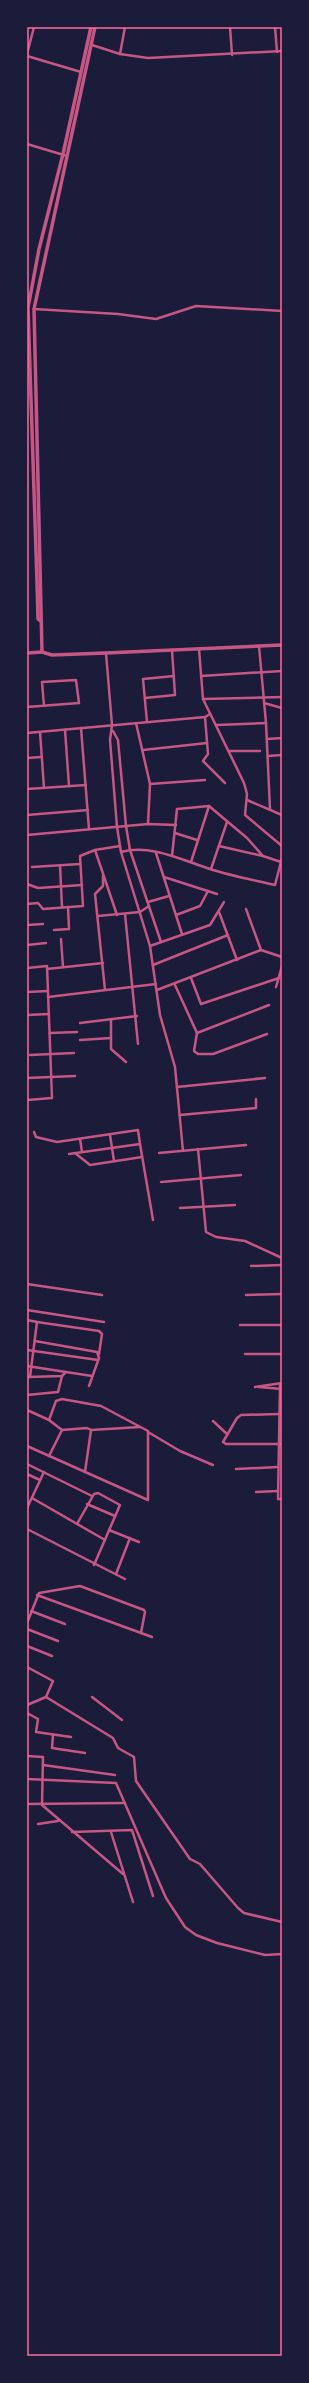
<svg xmlns="http://www.w3.org/2000/svg" width="309" height="2383" viewBox="0 0 309 2383" font-family="Ubuntu,sans-serif">
<style>
.lines{fill:none;stroke-linecap:round;stroke-linejoin:round}
.minor{stroke:#c65784;stroke-width:2.5}
.tertiary{stroke:#c65784;stroke-width:3.5}
.neatline{fill:none;stroke:#ff6b9d;stroke-width:1.5}
</style>
<rect width="100%" height="100%" fill="#1b1b3a"/>
<g class="lines">
<!-- minor -->
<g class="minor">
<path d="M230 27 232 55"/>
<path d="M275 27 277 52"/>
<path d="M92 45 120 54 148 58 282 51"/>
<path d="M27 54 34 27"/>
<path d="M120 54 125 27"/>
<path d="M27 56 81 72"/>
<path d="M27 144 67 156"/>
<path d="M34 309 118 314 156 319 196 306 282 311"/>
<path d="M259 646 266 723 270 809"/>
<path d="M199 649 203 699 244 783 247 794 245 815 282 846"/>
<path d="M106 653 112 725 110 740 117 827 121 852 150 946 160 1015 175 1067 183 1151"/>
<path d="M201 676 282 671"/>
<path d="M145 698 175 695 172 650"/>
<path d="M203 699 282 697"/>
<path d="M264 703 282 708"/>
<path d="M27 707 79 703 76 680 42 682 44 706"/>
<path d="M205 717 208 754 203 761 225 783"/>
<path d="M147 722 143 679 174 676"/>
<path d="M136 723 150 784 148 824"/>
<path d="M216 725 266 723"/>
<path d="M81 728 89 829"/>
<path d="M65 730 69 786"/>
<path d="M113 731 118 740 126 826 130 850 161 942"/>
<path d="M40 732 44 788"/>
<path d="M27 733 205 717 210 714"/>
<path d="M267 739 282 738"/>
<path d="M143 750 207 743"/>
<path d="M229 751H260"/>
<path d="M268 756 282 755"/>
<path d="M27 758 41 757"/>
<path d="M150 784 205 780"/>
<path d="M27 789 86 785"/>
<path d="M247 800 282 815"/>
<path d="M27 815 88 810"/>
<path d="M175 833 197 840"/>
<path d="M27 835 148 824 176 825"/>
<path d="M219 846 263 856"/>
<path d="M95 850 117 915"/>
<path d="M121 852C151 844 182 860 210 869 231 876 254 880 275 885L282 858"/>
<path d="M156 853 182 934"/>
<path d="M172 856 177 809 209 806 247 838 263 856 281 862"/>
<path d="M191 862 209 806"/>
<path d="M60 865 62 907"/>
<path d="M32 867 80 864"/>
<path d="M211 869 227 822"/>
<path d="M103 876V886L95 894 105 990"/>
<path d="M164 877 217 894"/>
<path d="M27 884 38 888 82 885"/>
<path d="M148 902 169 896"/>
<path d="M27 904 38 903 43 909 83 906 80 856 95 850 120 846"/>
<path d="M246 909 261 950 282 957"/>
<path d="M219 912 237 960"/>
<path d="M125 914 138 1044"/>
<path d="M176 915 200 906 208 891"/>
<path d="M98 916 140 912 149 906"/>
<path d="M27 922V925L43 924"/>
<path d="M54 930 69 929 68 907"/>
<path d="M61 939 63 967"/>
<path d="M27 945 46 943"/>
<path d="M150 946 210 925 224 902"/>
<path d="M153 965 228 935"/>
<path d="M27 968 47 966 52 1098 27 1100"/>
<path d="M47 969 103 963"/>
<path d="M191 978 201 1004 279 978"/>
<path d="M175 985 197 1033 269 1005"/>
<path d="M276 987 282 966"/>
<path d="M157 990 261 950"/>
<path d="M27 992 48 991"/>
<path d="M48 997 156 984"/>
<path d="M27 1015 49 1014"/>
<path d="M111 1020V1049L126 1062"/>
<path d="M80 1023 137 1016"/>
<path d="M50 1033 77 1032"/>
<path d="M197 1033 194 1051 198 1054H213L267 1034"/>
<path d="M80 1040 111 1038"/>
<path d="M30 1055 74 1053"/>
<path d="M27 1078 75 1076"/>
<path d="M177 1087 265 1078"/>
<path d="M180 1115 256 1108V1099"/>
<path d="M34 1132 36 1137 57 1142 138 1130 140 1144 69 1154"/>
<path d="M110 1135 114 1161"/>
<path d="M80 1139 82 1152"/>
<path d="M140 1144 153 1220"/>
<path d="M198 1149 206 1232 216 1237 245 1241 282 1258"/>
<path d="M75 1153 90 1165 142 1157"/>
<path d="M159 1153 246 1145"/>
<path d="M161 1182 241 1175"/>
<path d="M180 1208 235 1205"/>
<path d="M251 1266 282 1265"/>
<path d="M27 1284 102 1295"/>
<path d="M246 1295 282 1294"/>
<path d="M27 1310 104 1322"/>
<path d="M27 1320 37 1322 30 1377"/>
<path d="M37 1322 99 1331 102 1334 99 1354"/>
<path d="M240 1325H282"/>
<path d="M35 1341 97 1352 99 1358 89 1386"/>
<path d="M27 1350 98 1360"/>
<path d="M245 1354H282"/>
<path d="M27 1366 92 1376"/>
<path d="M27 1377 62 1376 66 1372"/>
<path d="M280 1384 278 1499H282"/>
<path d="M255 1387 282 1383"/>
<path d="M259 1387 282 1389"/>
<path d="M27 1395 58 1392 62 1376"/>
<path d="M27 1410 49 1420 62 1430 49 1456"/>
<path d="M279 1414 241 1415 237 1418 223 1442 226 1444H282"/>
<path d="M213 1421 227 1434"/>
<path d="M62 1430 87 1428 91 1430 85 1472"/>
<path d="M91 1430 140 1427"/>
<path d="M148 1432 180 1451 213 1465"/>
<path d="M27 1446 148 1500V1431L101 1406 62 1399 56 1401 49 1420"/>
<path d="M27 1464 92 1496"/>
<path d="M236 1469 278 1467"/>
<path d="M27 1474 40 1480"/>
<path d="M256 1492 278 1491"/>
<path d="M32 1498 105 1540"/>
<path d="M87 1504 115 1516"/>
<path d="M27 1508 44 1472"/>
<path d="M77 1524 94 1494 98 1493 120 1505 94 1565"/>
<path d="M27 1529 125 1579"/>
<path d="M109 1530 139 1542"/>
<path d="M116 1574 130 1538"/>
<path d="M37 1595 152 1637"/>
<path d="M31 1611 65 1624"/>
<path d="M27 1623 39 1593 80 1586 144 1610 145 1612 141 1633"/>
<path d="M27 1629 58 1641"/>
<path d="M27 1646 52 1656"/>
<path d="M27 1667 53 1681 46 1697 27 1705"/>
<path d="M46 1697 113 1738 118 1748 134 1757 136 1781 190 1859 200 1864 238 1908 244 1913 282 1922"/>
<path d="M92 1697 122 1720"/>
<path d="M27 1713 38 1719 36 1732 71 1737"/>
<path d="M53 1735 52 1748 85 1753"/>
<path d="M27 1756 43 1757 42 1805 123 1874"/>
<path d="M43 1765 115 1775"/>
<path d="M27 1779 116 1783 166 1898 185 1927 196 1935 217 1943 265 1955 282 1954"/>
<path d="M27 1804 125 1803"/>
<path d="M38 1824 58 1821"/>
<path d="M72 1832 132 1830 153 1896"/>
<path d="M111 1832 133 1902"/>
</g>
<!-- tertiary -->
<g class="tertiary">
<path d="M41 621 38 619 37 582 28 308 39 249 63 154 91 27"/>
<path d="M42 652 34 309 95 27"/>
<path d="M27 653 42 652 52 655 106 653 282 645"/>
</g>
</g>
<!-- border -->
<rect width="309" height="2383" fill="none" stroke="#1b1b3a" stroke-width="56"/>
<rect x="28" y="28" width="253" height="2327" class="neatline"/>
</svg>
